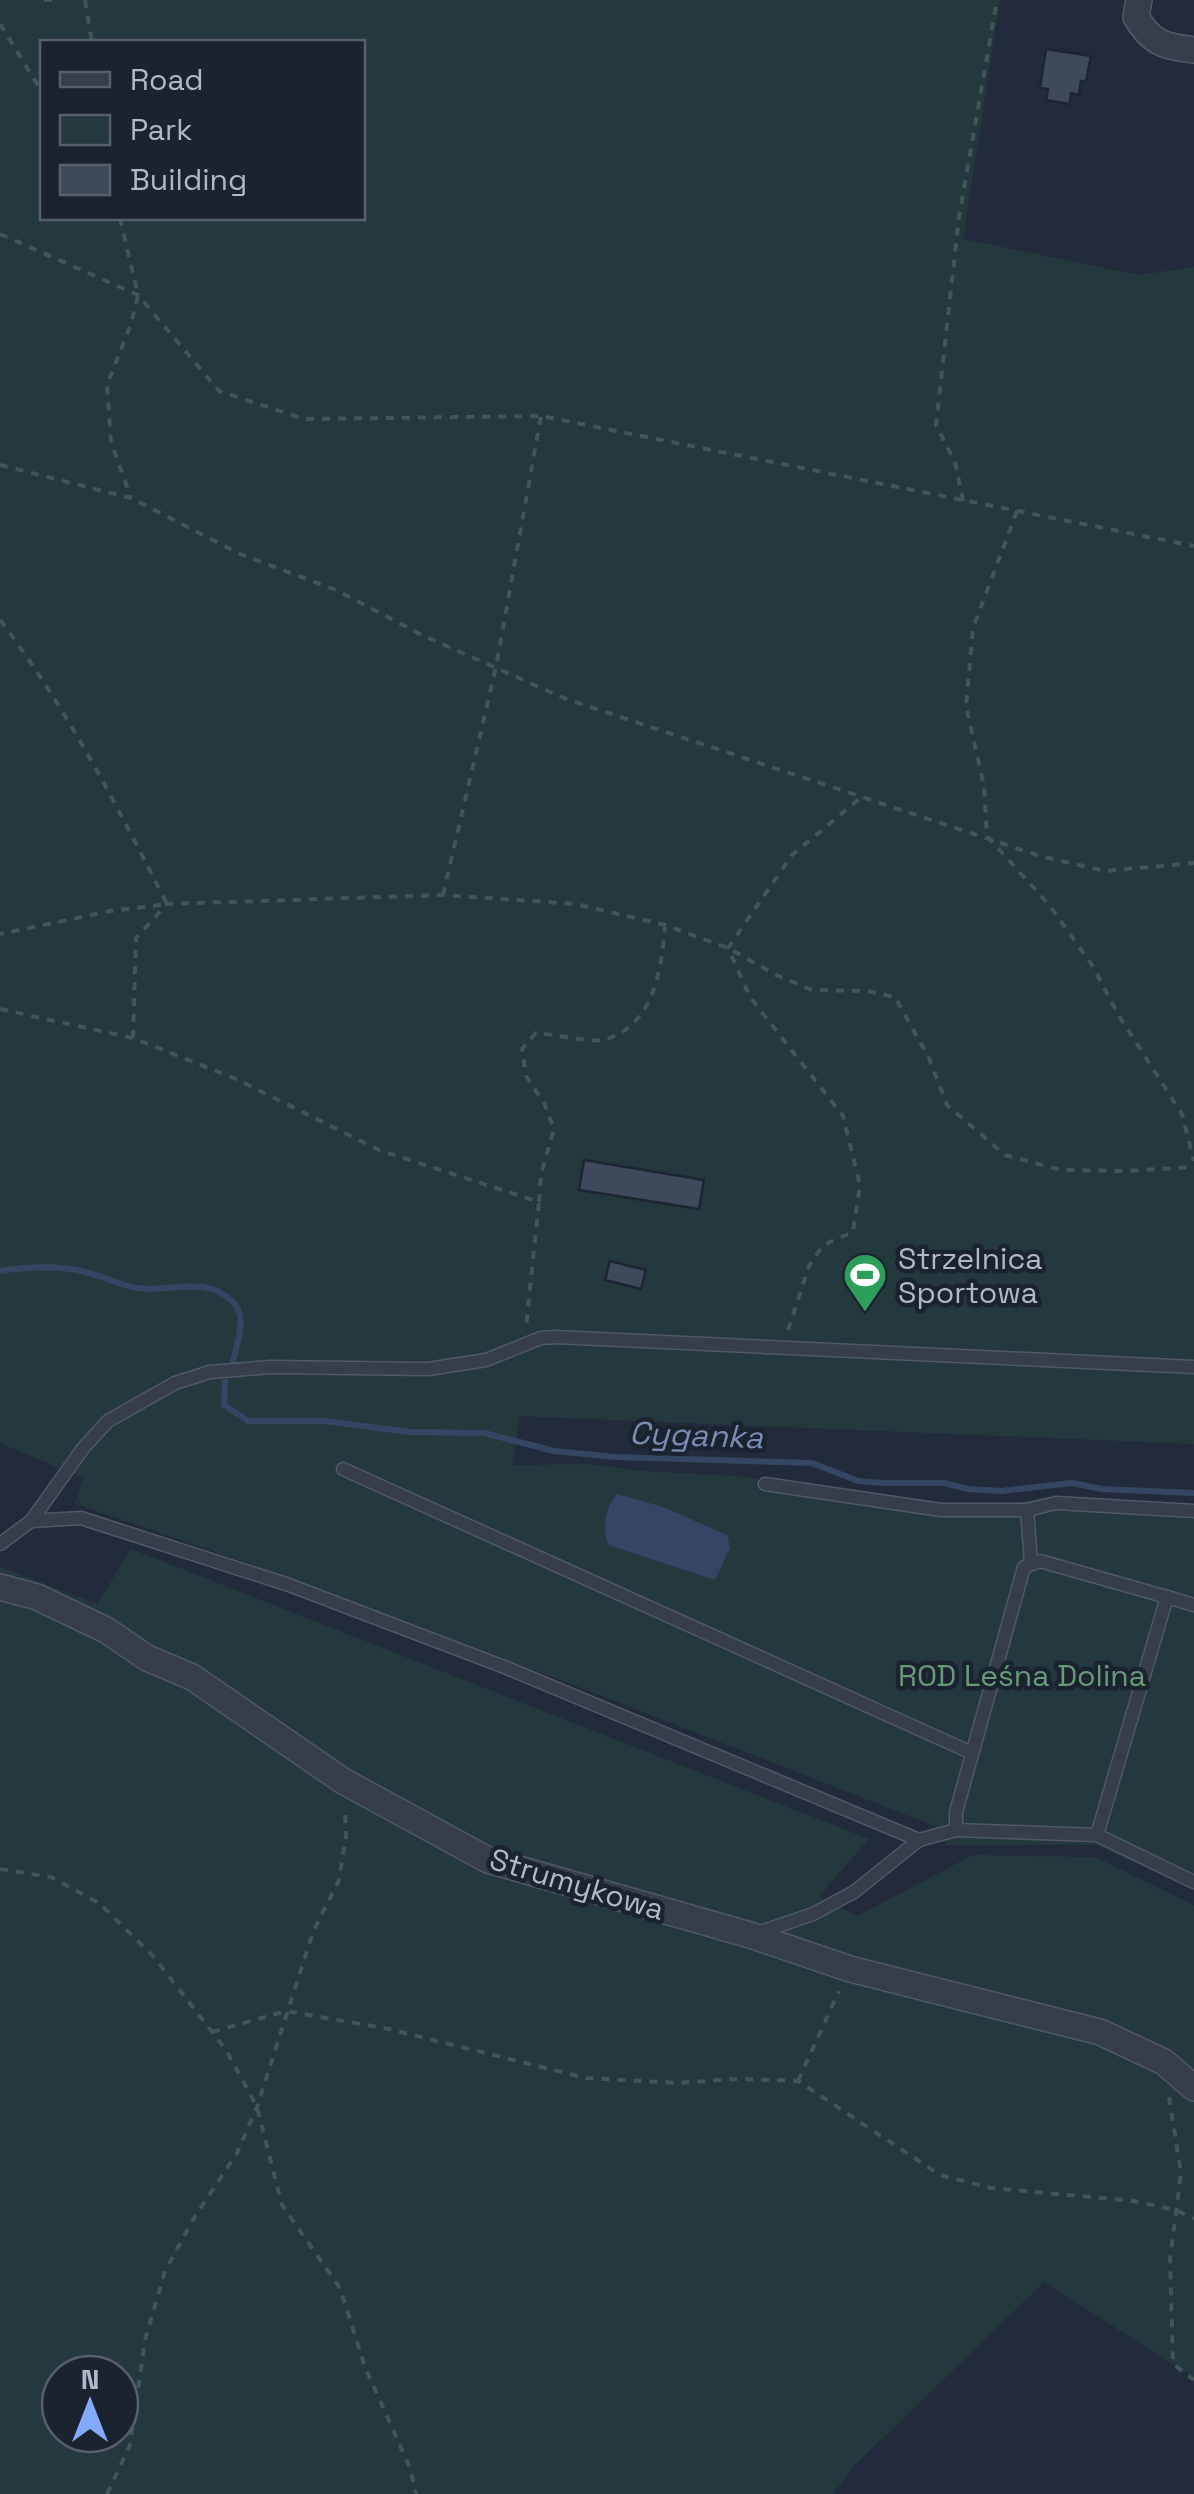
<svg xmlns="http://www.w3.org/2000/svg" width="1194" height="2494" viewBox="0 0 1194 2494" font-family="'Space Grotesk',sans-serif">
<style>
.green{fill:#24393d;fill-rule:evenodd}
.water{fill:#354664}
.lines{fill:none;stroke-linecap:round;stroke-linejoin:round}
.stream{stroke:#354664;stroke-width:6}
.building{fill:#3e495b;stroke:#1d2533;stroke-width:2.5}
.service-casing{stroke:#515867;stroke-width:15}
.minor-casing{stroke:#515867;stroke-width:28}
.path{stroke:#42565a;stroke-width:4;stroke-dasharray:8 8;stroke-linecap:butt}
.service{stroke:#363e4c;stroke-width:12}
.minor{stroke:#363e4c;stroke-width:25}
.labels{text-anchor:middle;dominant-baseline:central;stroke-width:9;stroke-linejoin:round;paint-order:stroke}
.poi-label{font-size:30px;fill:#b1b8c8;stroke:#1b2331;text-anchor:start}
.park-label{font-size:30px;fill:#679a76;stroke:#1b2331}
.street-label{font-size:30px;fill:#b1b8c8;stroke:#1b2331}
.water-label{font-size:32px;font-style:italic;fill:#788db1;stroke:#1b2331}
</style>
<rect width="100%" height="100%" fill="#222b3c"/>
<!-- green -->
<g class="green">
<path d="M0 0H1000L963 239 1139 275 1194 267V1444L519 1416 513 1465 589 1464 641 1471 736 1476 945 1506H994L1047 1497 1194 1507V1890L1096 1845H947L937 1827C651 1715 366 1601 75 1504L83 1478 0 1443ZM42 42H362V218H42Z"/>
<path d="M131 1549 869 1839 818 1897 857 1916 973 1855 1095 1857 1194 1905V2378L1044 2282 853 2467 833 2494H0V1567L97 1604ZM60 2374H120V2434H60Z"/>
</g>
<!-- water -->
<path class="water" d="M617 1494 663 1507 727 1535 730 1548 715 1580 609 1545C600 1531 606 1506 617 1494Z"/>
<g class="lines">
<!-- stream -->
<g class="stream">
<path d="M0 1271C27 1267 59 1265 85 1272 102 1276 120 1285 137 1288 171 1293 204 1274 233 1302 248 1316 237 1343 233 1361"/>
<path d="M225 1382 224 1405 248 1421H324L409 1432 484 1433 554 1451 616 1457 812 1463 858 1481 883 1483H944L968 1489 1001 1491 1072 1483 1102 1489 1194 1493"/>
</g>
</g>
<!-- building -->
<g class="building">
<path d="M1046 49 1091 56 1086 81H1081L1079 95 1071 93 1070 104 1046 100 1048 89 1040 88Z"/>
<path d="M584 1160 704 1180 699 1209 579 1190Z"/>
<path d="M610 1261 646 1270 641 1289 605 1280Z"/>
</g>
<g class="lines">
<defs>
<g id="service">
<path d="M343 1469 972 1753"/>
<path d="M765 1484 941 1510H1027L1031 1562"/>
<path d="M1027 1510 1056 1503 1194 1511"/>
<path d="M31 1521 81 1518 289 1585 507 1668 919 1840 854 1892 813 1914 757 1933"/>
<path d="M0 1544 31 1521 84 1447 108 1421 175 1383 210 1372 271 1367 428 1369 486 1360 541 1338 556 1337 1194 1367"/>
<path d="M956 1830V1812L1024 1567 1040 1561 1167 1597"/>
<path d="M1097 1835 1194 1882"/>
<path d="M919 1840 956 1830 1097 1835 1167 1597 1194 1605"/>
</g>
<g id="minor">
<path d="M1139 0 1136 17C1152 44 1164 46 1194 50"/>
<path d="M0 1587 37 1597 106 1630 147 1658 192 1677 343 1781 488 1860 750 1935 850 1969 1100 2032 1164 2062 1194 2088"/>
</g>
</defs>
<!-- service casing -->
<use href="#service" class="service-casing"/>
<!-- minor casing -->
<use href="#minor" class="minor-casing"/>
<!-- path -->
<g class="path">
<path d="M44 0H56"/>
<path d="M85 0 92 42"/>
<path d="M0 24 42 92"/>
<path d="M120 218 138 295 131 324 107 385 111 442 131 498"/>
<path d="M0 234 138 295 219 391 304 419 541 416 1194 546"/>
<path d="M0 465 131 498 240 554 336 590 422 635 566 699 1040 856 1105 871 1194 863"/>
<path d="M963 501 955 462 936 425 959 217 997 0"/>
<path d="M1017 511 973 628 966 706 984 786 987 836 1050 906 1092 965 1119 1016 1182 1114 1194 1161"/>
<path d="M0 620C67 708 117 806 167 904L111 911 0 934"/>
<path d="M443 895 496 667 541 416"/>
<path d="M0 1009 133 1038 236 1079 379 1150 539 1202 526 1327"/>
<path d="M133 1038 136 938 167 904 443 895 576 904 665 925 728 948 776 975 812 990 867 991 895 997 929 1058 947 1105 1005 1155 1061 1170 1126 1171 1194 1167"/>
<path d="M539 1202 541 1174 554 1129 544 1103 526 1076 522 1049 536 1033C552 1034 595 1044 607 1039 655 1023 661 969 665 927"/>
<path d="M788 1330 809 1266 823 1245 853 1232 860 1185 843 1116 750 997 728 948 792 855 864 795"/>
<path d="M0 1869 51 1877 99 1903 154 1957 226 2050 257 2107 282 2205 340 2288 365 2367 410 2468 416 2494"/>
<path d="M212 2032 286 2011 389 2029 586 2078 677 2083 738 2079 798 2081 940 2175 991 2188 1134 2201 1176 2210 1194 2219"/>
<path d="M798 2081 839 1991"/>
<path d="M1169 2097 1181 2173 1170 2259 1173 2364 1194 2380"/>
<path d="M107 2494 130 2445 145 2340 165 2271 194 2218 237 2153 257 2107 313 1932 339 1880 346 1836 345 1811"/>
</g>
<!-- service -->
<use href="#service" class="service"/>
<!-- minor -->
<use href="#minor" class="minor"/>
</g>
<!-- icons -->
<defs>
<symbol id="stadium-pin" viewBox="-11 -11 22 30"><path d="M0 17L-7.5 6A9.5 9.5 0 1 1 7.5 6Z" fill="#2e9e5b" stroke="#1b2331"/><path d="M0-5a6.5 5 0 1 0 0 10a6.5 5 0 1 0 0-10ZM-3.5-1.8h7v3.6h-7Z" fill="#fff"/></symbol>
</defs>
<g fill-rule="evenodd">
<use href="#stadium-pin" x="840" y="1250" width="50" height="68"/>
</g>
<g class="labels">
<!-- poi labels -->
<g class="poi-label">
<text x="898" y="1258">Strzelnica<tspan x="898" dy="34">Sportowa</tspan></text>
</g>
<!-- park labels -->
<g class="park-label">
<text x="1022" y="1675">ROD Leśna Dolina</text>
</g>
<!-- street labels -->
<g class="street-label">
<text transform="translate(577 1884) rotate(17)">Strumykowa</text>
</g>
<!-- water labels -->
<g class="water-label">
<text transform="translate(696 1435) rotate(2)">Cyganka</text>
</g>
</g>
<!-- legend -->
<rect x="40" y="40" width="325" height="180" fill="#1b2331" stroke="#575f6d" stroke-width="2.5"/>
<rect x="60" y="72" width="50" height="15" fill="#363e4c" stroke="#575f6d" stroke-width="2.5"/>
<text x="130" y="90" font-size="30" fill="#b1b8c8">Road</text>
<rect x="60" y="115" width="50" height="30" fill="#24393d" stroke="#575f6d" stroke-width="2.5"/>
<text x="130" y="140" font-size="30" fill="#b1b8c8">Park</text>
<rect x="60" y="165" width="50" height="30" fill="#3e495b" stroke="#575f6d" stroke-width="2.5"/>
<text x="130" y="190" font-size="30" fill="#b1b8c8">Building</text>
<!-- north arrow -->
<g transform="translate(90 2404)"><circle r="48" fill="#1b2331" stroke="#575f6d" stroke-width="2.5"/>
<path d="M0-8L18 38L0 25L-18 38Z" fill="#83aafb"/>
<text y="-15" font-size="28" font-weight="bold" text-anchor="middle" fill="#b1b8c8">N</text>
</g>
</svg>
